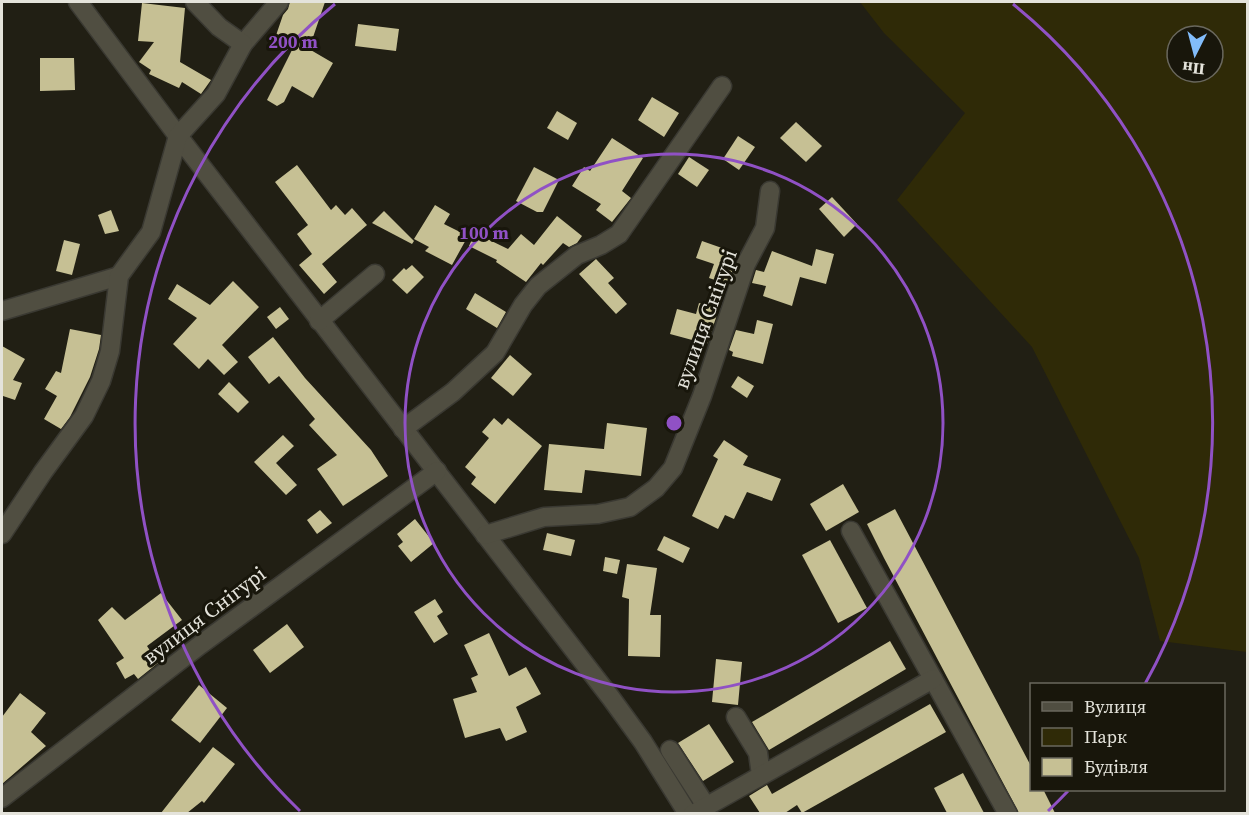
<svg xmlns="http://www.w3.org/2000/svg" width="1249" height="815" viewBox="0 0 1249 815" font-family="'Source Serif 4',serif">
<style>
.green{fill:#2f2a07;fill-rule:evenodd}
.building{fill:#c6c094}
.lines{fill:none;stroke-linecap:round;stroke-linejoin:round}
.minor-casing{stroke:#3a3932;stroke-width:21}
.minor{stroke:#504e41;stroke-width:18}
.ring{fill:none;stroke:#9051c5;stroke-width:3}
.labels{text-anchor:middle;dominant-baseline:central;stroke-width:6;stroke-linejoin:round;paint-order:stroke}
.street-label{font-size:21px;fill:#e4e3db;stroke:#18160b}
.centre{fill:#9051c5;stroke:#18160b;stroke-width:3}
.ring-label{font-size:18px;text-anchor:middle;font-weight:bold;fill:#9051c5;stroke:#18160b;stroke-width:6;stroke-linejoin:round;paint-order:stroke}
</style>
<rect width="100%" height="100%" fill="#211f14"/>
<!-- green -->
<path class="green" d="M860 2H1247V652L1160 641 1139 558 1032 347 897 200 965 113 884 33ZM1177 36H1213V72H1177Z"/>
<!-- building -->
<g class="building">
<path d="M290 2H325L309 49 333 63 313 98 292 86 284 102 277 106 267 100 292 50 273 44 283 15 288 9Z"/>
<path d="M142 3 185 8 180 62 211 80 201 94 182 82 179 88 149 74 151 70 139 62 154 42 138 41Z"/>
<path d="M358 24 399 29 396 51 355 46Z"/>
<path d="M40 58H74L75 90 40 91Z"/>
<path d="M652 97 679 113 664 137 638 120Z"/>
<path d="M557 111 577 123 568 140 547 128Z"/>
<path d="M796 122 822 146 806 162 780 138Z"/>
<path d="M738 136 755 147 739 170 723 159Z"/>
<path d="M612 138 643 158 622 191 631 198 612 222 596 210 601 204 572 186 584 167 590 171Z"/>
<path d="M689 157 709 170 697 187 678 174Z"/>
<path d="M297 165 331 210 336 205 345 215 352 208 367 225 322 264 337 282 324 294 299 265 312 254 297 234 308 225 275 182Z"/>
<path d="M534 167 559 180 543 212H537L516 201Z"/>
<path d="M832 197 857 224 844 237 819 209Z"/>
<path d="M435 205 450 214 444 224 468 236 452 265 425 251 429 247 414 239Z"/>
<path d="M111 210 119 231 105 234 98 215Z"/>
<path d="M384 211 414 241 412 244 372 223Z"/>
<path d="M557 216 582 236 577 243 569 247 563 243 543 265 541 263 526 282 496 262 497 260 469 246 475 233 508 249 521 234 534 245Z"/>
<path d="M64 240 80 244 72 275 56 271Z"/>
<path d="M702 241 739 254 727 284 709 278 714 264 696 258Z"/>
<path d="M816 249 834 254 826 284 800 277 792 306 763 296 766 286 752 283 756 270 764 272 772 251 812 266Z"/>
<path d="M596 259 614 278 608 283 627 304 616 314 579 274Z"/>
<path d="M412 265 424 277 407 294 392 280 404 268 406 270Z"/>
<path d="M233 281 259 307 222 345 238 362 224 375 208 359 199 369 173 344 197 318 168 299 177 284 210 305Z"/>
<path d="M475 293 506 312 497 328 466 309Z"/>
<path d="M699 303 719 309 707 344 670 334 677 309 696 314Z"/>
<path d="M280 307 289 319 276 329 267 317Z"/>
<path d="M757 320 773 324 763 364 732 356 733 352 729 350 736 330 754 334Z"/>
<path d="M70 329 101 335 99 349 90 377 70 417 61 429 44 419 57 396 45 389 56 371 61 373Z"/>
<path d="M273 337 305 378 371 450 388 476 343 506 317 469 337 455 309 425 315 419 279 376 269 384 248 357Z"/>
<path d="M2 346 25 359 13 380 22 383 15 400 3 396 2 399Z"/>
<path d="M510 355 532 374 513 396 491 378Z"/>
<path d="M738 376 754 386 747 398 731 387Z"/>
<path d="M229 382 249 402 238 413 218 394Z"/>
<path d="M494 418 502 425 508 418 542 446 495 504 471 484 476 477 465 467 489 438 482 432Z"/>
<path d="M607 423 647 428 641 476 585 470 582 493 544 490 549 444 604 449Z"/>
<path d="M283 435 294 446 276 463 297 485 286 495 254 462Z"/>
<path d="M724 440 748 456 743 465 781 479 772 501 747 492 734 519 725 515 718 529 692 516 718 459 713 456Z"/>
<path d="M843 484 859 512 826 531 810 504Z"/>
<path d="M895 509 1032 768V789H1043L1055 813H1019L884 558 867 524Z"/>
<path d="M320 510 332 523 317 534 307 520Z"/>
<path d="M415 519 434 543 411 562 398 546 403 542 397 534Z"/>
<path d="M547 533 575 540 571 556 543 550Z"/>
<path d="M664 536 690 548 683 563 657 550Z"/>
<path d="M830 540 867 608 838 623 802 555Z"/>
<path d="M605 557 620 560 617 574 603 571Z"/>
<path d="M627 564 657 568 650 615H661L660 657 628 656 629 599 622 597Z"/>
<path d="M161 593 182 620 147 646 158 663 138 679 134 674 125 679 116 663 124 658 98 620 112 607 125 620Z"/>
<path d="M435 599 443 612 437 616 448 634 434 643 414 612Z"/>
<path d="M287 624 304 647 270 673 253 650Z"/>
<path d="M489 633 509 676 526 667 541 694 516 707 527 732 506 741 500 728 465 738 453 699 477 692 471 678 478 675 464 645Z"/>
<path d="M890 641 906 669 769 750 752 722Z"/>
<path d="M716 659 742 662 738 705 712 702Z"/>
<path d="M199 685 227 708 200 743 171 720Z"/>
<path d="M20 693 46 713 31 732 46 746 2 784V717Z"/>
<path d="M930 704 946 732 802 813 797 805 785 813H760L749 796 767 785 772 794Z"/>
<path d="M709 724 734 762 703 781 678 743Z"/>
<path d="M213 747 235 764 204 803 202 801 187 813H161Z"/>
<path d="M963 773 984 813H947L934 788Z"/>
</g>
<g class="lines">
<defs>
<g id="minor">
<path d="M78 2 178 136 611 698 643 742 688 814"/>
<path d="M243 44 279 2"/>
<path d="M2 311 119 276"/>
<path d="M319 321 375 274"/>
<path d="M403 429 453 392 495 353 523 305 538 286 577 255 601 245 619 234 722 86"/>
<path d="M851 531 1008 814"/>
<path d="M2 534 43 472 84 416 101 381 110 351 119 276 151 232 178 136 216 94 243 44 219 27 195 2"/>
<path d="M485 535 544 517 598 514 630 507 656 488 673 468 702 396 746 264 765 228 770 191"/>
<path d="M736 717 758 753 761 775"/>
<path d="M670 750 706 806"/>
<path d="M2 798 200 645 437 471"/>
<path d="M693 814 933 679"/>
</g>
</defs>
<!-- minor casing -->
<use href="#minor" class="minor-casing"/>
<!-- minor -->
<use href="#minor" class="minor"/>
</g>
<!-- distance rings -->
<g class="ring">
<circle cx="674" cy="423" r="269"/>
<path d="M1068 791A539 539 0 0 1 1048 811M300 811A539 539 0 0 1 335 4M1013 4A539 539 0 0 1 1145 684"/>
</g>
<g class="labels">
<!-- street labels -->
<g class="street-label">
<text transform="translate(705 319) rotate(-70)">вулиця Снігурі</text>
<text transform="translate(204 615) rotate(-37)">вулиця Снігурі</text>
</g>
</g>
<circle cx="674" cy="423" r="9" class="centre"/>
<g class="ring-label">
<text x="293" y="48">200 m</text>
<text x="484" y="239">100 m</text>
</g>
<!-- border -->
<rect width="1249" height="815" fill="none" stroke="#e4e3db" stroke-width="6"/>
<!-- legend -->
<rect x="1030" y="683" width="195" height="108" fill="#18160b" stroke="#6a685e" stroke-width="1.5"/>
<rect x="1042" y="702" width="30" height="9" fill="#504e41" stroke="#6a685e" stroke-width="1.5"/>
<text x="1084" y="713" font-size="18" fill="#e4e3db">Вулиця</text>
<rect x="1042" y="728" width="30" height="18" fill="#2f2a07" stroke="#6a685e" stroke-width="1.5"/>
<text x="1084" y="743" font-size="18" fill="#e4e3db">Парк</text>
<rect x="1042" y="758" width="30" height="18" fill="#c6c094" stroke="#6a685e" stroke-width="1.5"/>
<text x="1084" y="773" font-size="18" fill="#e4e3db">Будівля</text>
<!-- north arrow -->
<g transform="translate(1195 54) rotate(186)"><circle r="28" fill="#18160b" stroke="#6a685e" stroke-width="1.5"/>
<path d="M0-4.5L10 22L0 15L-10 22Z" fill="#82bcfa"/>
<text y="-9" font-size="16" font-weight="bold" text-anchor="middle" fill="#e4e3db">Пн</text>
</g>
</svg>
